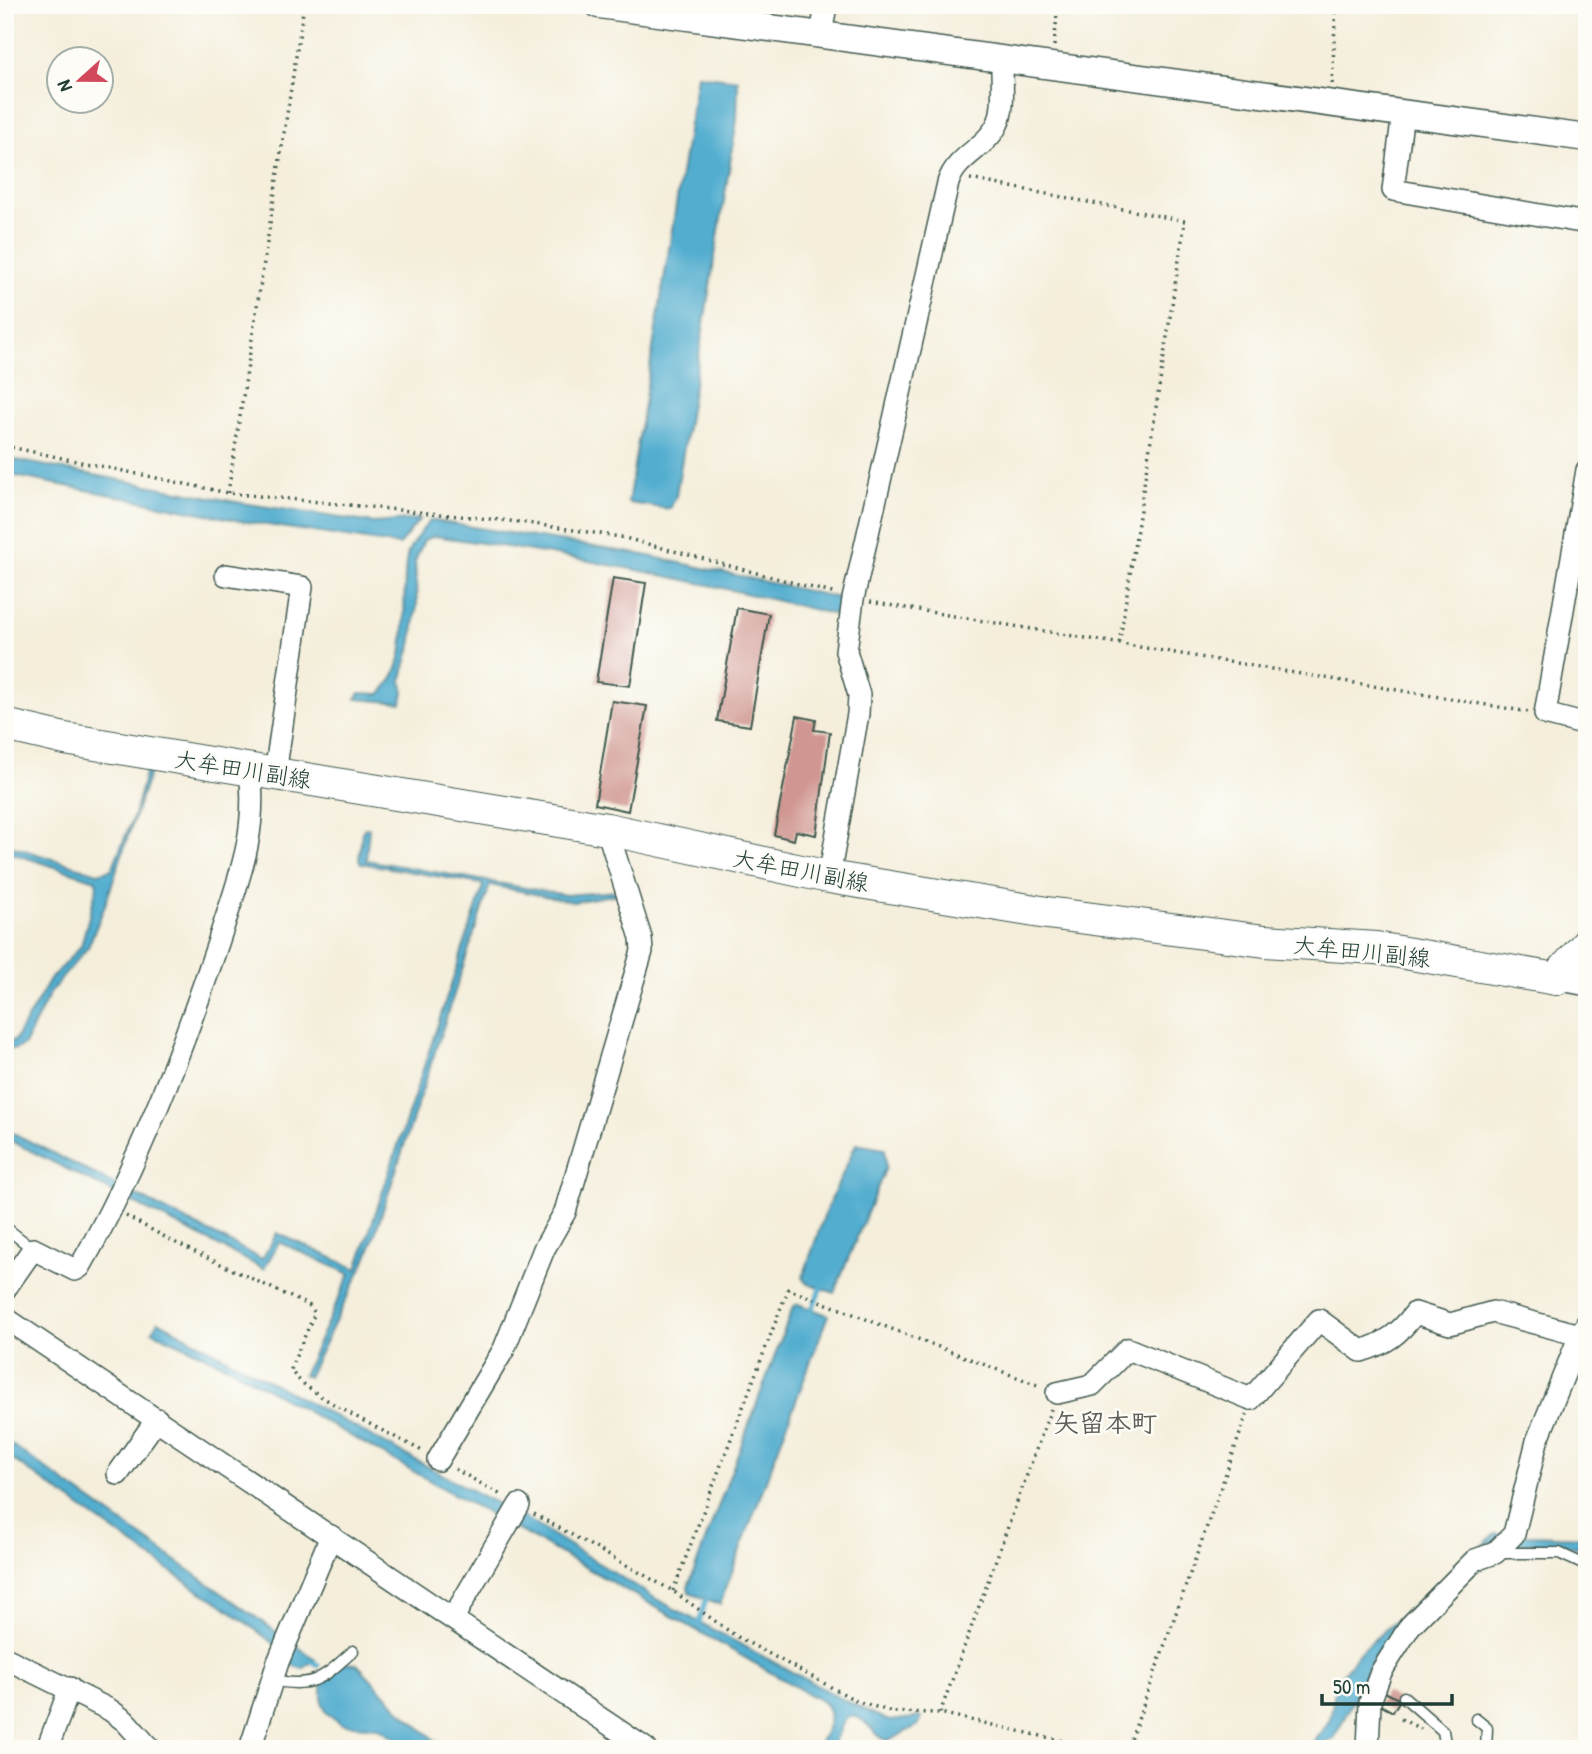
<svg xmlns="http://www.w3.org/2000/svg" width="1592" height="1754" viewBox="0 0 1592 1754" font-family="'Patrick Hand','Klee One',sans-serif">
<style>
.water{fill:#52adcf;stroke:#387582;stroke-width:2}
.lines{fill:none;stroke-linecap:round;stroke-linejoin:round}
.stream{stroke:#52adcf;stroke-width:5}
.building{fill:#d09691}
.service-casing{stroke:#3f584d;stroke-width:13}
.minor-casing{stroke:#3f584d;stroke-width:24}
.tertiary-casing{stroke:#3f584d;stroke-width:29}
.primary-casing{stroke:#3f584d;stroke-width:34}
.path{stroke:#3f584d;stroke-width:3.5;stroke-dasharray:2 5;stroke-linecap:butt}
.service{stroke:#fff;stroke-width:10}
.minor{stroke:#fff;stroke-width:21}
.tertiary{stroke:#fff;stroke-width:26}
.primary{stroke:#fff;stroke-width:32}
.labels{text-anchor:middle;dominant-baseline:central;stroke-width:5;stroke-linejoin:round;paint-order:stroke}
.street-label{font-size:23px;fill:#1f3d34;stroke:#fdfcf7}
.quarter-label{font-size:26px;font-weight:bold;fill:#5d5c55;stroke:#fdfcf7}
</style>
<rect width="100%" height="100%" fill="#fdfcf7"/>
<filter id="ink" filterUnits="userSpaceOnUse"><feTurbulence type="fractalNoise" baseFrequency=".0143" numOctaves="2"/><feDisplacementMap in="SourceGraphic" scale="14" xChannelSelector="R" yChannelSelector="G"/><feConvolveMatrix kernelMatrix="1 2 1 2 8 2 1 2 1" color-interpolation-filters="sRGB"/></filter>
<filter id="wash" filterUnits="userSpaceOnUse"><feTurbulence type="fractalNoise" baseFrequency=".00686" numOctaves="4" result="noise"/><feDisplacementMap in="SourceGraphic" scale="28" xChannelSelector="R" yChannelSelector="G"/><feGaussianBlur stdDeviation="1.57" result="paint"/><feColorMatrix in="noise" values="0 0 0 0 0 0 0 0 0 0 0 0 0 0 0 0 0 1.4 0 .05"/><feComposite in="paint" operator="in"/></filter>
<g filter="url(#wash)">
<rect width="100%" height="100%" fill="#f4eedb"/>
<!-- water -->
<g class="water">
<path d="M697 75 738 80 737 120 676 496 670 509 628 503Z"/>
<path d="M5 458 242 503 374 523 420 519 399 545 241 521 5 474Z"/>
<path d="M430 520 644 555 844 599 840 616C706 582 571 555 434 536L424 540 415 561 417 605 411 646 401 681 404 691 402 703 356 699 360 693 380 694C416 661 399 600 407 557 409 545 423 530 430 520Z"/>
<path d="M146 769 150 771 104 908 88 947 51 991 24 1045 16 1049H5V1039L11 1042 15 1040 51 978 81 946 97 886 96 880 5 851V844L98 873 112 869 134 815Z"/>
<path d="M365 828H369L366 860 566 895 617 891 618 894 574 902 490 885 368 1255 308 1377 303 1375 350 1274 279 1242 264 1269 5 1138V1129L262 1259 277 1233 357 1269 483 888 482 884 361 863 359 860 362 832Z"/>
<path d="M856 1144 885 1149 886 1167 834 1293 805 1282 803 1277 825 1213Z"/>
<path d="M798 1304 828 1315 720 1604 689 1593 688 1587 793 1307Z"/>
<path d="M158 1321 501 1506 496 1518 225 1365 152 1331Z"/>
<path d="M5 1440 315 1659 303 1669 291 1665 289 1655 217 1601 199 1591 5 1454Z"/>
<path d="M517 1513 658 1600 846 1701 889 1721 921 1717 922 1719 917 1726 888 1741C873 1736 867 1718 851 1715L845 1719 831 1749H816C824 1734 838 1716 823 1702 719 1644 617 1583 512 1527Z"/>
<path d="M1495 1534 1587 1537V1550L1562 1544 1488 1543 1410 1616 1373 1659 1334 1739 1326 1742 1320 1749H1310L1330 1719 1337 1681 1360 1652Z"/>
<path d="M344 1662 357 1664 401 1711 445 1749H410L378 1727 342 1724 327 1713 322 1702V1682Z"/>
</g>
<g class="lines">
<!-- stream -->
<g class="stream">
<path d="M812 1309 821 1288"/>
<path d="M699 1623 706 1600"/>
<path d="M309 1659 318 1665"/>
</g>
</g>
<g id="blocks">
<!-- building -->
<g class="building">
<path d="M613 578 646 583 630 686 596 682Z"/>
<path d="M737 608 769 614 750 726 717 721Z"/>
<path d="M612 701 647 706 628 811 595 804Z"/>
<path d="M797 716 816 720 814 730 830 732 816 835 796 831 794 840 774 835Z"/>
<path d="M1385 1692 1400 1700 1393 1712 1378 1704Z"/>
</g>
</g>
</g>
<g filter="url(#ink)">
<use href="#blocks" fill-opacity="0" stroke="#3f584d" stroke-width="2"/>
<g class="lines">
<defs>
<g id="service">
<path d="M5 1227 33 1249"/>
<path d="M1498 1553H1559L1587 1566"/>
<path d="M272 1680C314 1689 323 1678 353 1651"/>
<path d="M1404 1697 1443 1731 1446 1749"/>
<path d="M1476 1719 1487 1728 1486 1749"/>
</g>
<g id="minor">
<path d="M821 35 826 5"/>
<path d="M1403 113 1393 190 1587 223"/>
<path d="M1587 470 1545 714 1587 725"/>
<path d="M226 575 302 587 275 774"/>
<path d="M829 877 858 714 859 695 846 651 853 599 948 183C956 156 985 149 997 125 1006 108 1001 77 1002 58"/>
<path d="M1556 979 1587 985"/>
<path d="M5 1289 33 1249 75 1270 80 1267C139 1164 181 1053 219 940 238 880 258 835 250 770"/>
<path d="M5 1318 646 1749"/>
<path d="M1057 1393 1092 1385 1128 1349 1251 1399 1319 1320 1361 1351C1387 1343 1399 1334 1415 1313L1450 1324 1493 1312 1580 1335 1587 1323"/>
<path d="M438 1460 504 1349 544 1249 565 1212 642 951 641 938 607 829"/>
<path d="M118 1474 157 1419"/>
<path d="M453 1618 519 1505"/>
<path d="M5 1658 110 1710 125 1721 150 1749"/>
<path d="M47 1749 70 1688"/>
<path d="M250 1749 278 1662 331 1536"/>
<path d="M1368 1749 1370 1702 1381 1672 1410 1626 1475 1560 1495 1553 1514 1534 1537 1441 1580 1335"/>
</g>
<path id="tertiary" d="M599 5 1587 138"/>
<path id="primary" d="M5 725 65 739 607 829 829 877 1047 913 1265 941 1376 948 1556 979 1587 944"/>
</defs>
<!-- service casing -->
<use href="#service" class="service-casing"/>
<!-- minor casing -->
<use href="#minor" class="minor-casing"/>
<!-- tertiary casing -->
<use href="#tertiary" class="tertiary-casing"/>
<!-- primary casing -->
<use href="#primary" class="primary-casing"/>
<!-- path -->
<g class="path">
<path d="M1054 46 1058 5"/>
<path d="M1332 84 1336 5"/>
<path d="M970 179 1185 221 1119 645"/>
<path d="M5 446 228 493 520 522 621 537 836 594"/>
<path d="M228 493 304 5"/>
<path d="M870 602 1529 712"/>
<path d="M126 1216 178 1244 310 1306 315 1313 292 1365 291 1370C303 1394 395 1436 424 1452"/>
<path d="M455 1469 503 1496"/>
<path d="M534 1514 673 1591 736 1636 857 1701 892 1712 940 1713 1098 1749"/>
<path d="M673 1591 788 1289 1040 1386"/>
<path d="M940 1713 1051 1409"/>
<path d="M1401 1719 1421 1729"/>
<path d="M1122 1749 1130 1742 1247 1414"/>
</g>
<!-- service -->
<use href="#service" class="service"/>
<!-- minor -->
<use href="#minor" class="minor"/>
<!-- tertiary -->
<use href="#tertiary" class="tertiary"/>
<!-- primary -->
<use href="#primary" class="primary"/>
</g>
</g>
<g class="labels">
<!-- street labels -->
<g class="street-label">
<text transform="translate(243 769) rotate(9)">大牟田川副線</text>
<text transform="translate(801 870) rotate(11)">大牟田川副線</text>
<text transform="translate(1362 951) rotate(6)">大牟田川副線</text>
</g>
<!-- quarter labels -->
<g class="quarter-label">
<text x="1105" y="1422">矢留本町</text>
</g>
</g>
<!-- margin -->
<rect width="1592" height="1754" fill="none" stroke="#fdfcf7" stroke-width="28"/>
<!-- north arrow -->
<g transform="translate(80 80) rotate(249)"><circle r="33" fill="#fdfcf7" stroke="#a4b0a9" stroke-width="2"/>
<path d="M0-5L12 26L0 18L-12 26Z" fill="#d1495b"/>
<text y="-10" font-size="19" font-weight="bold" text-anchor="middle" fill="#1f3d34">N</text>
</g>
<!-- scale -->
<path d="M1322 1694v10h130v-10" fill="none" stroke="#1f3d34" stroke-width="3.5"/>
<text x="1333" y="1694" font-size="21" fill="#1f3d34" stroke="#fdfcf7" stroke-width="5" paint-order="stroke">50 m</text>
</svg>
